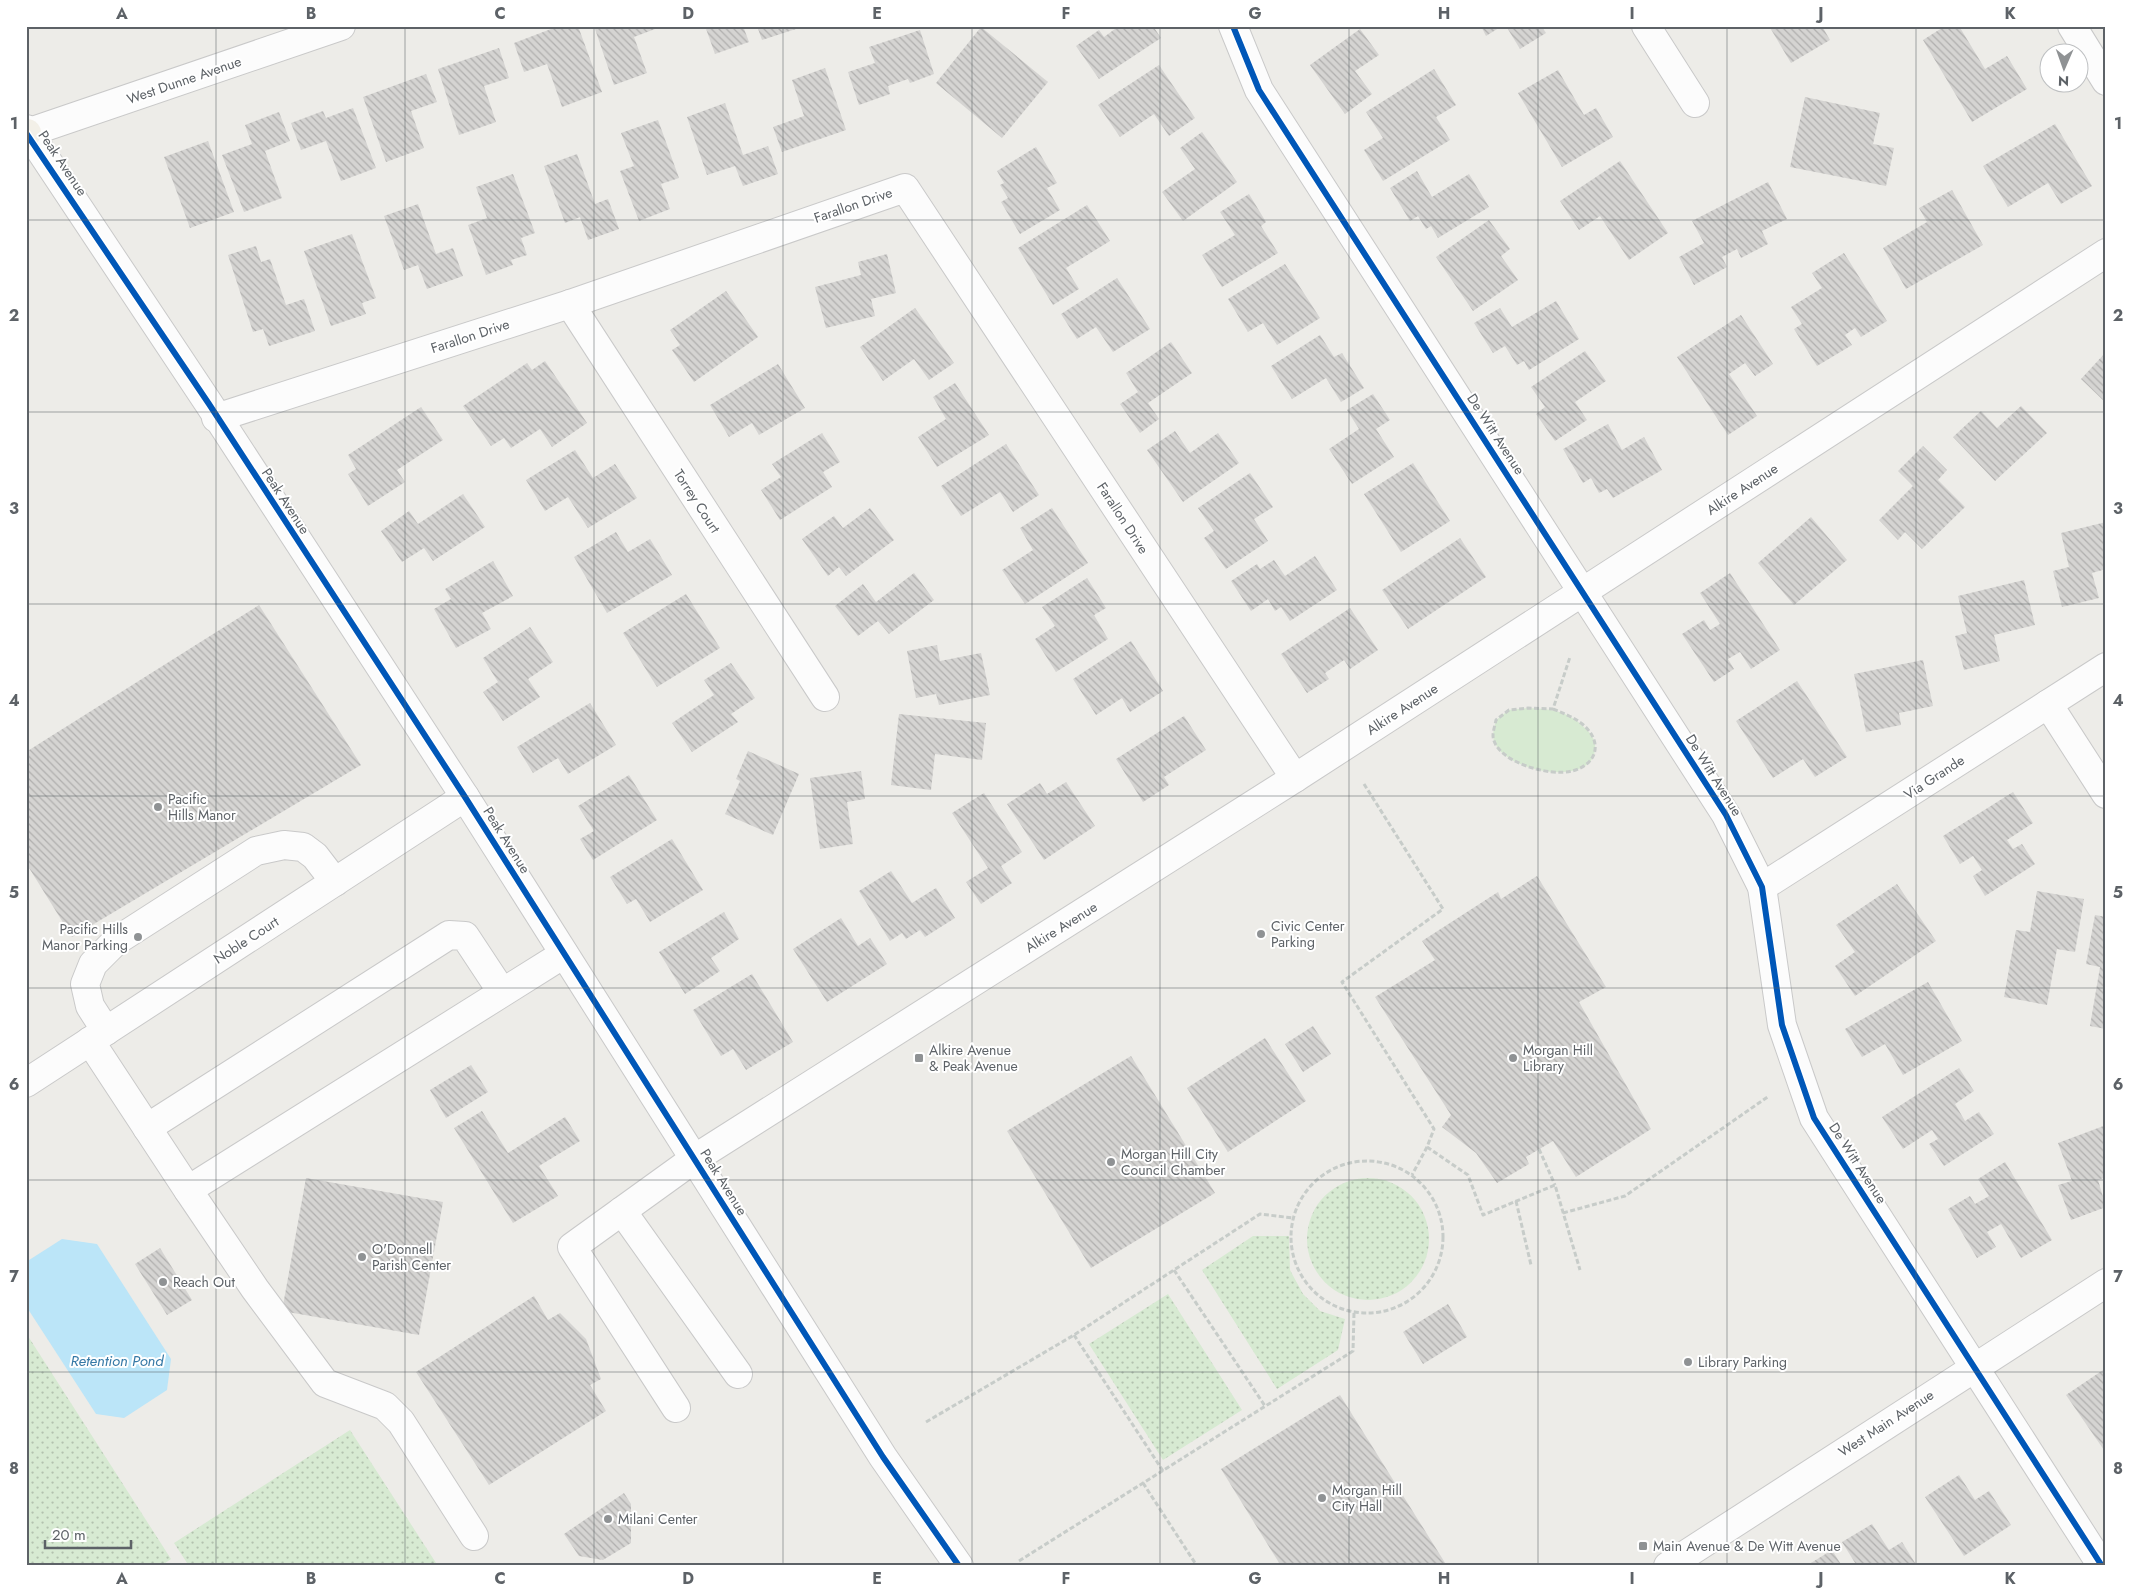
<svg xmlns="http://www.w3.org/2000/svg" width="2132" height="1592" viewBox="0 0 2132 1592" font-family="Jost,sans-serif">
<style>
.grass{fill:url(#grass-dots)}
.green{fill:#d7ead2}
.water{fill:#bbe5f8}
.building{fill:url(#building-back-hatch)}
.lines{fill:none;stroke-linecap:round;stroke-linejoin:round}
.minor-casing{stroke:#c9c9c9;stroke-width:30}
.major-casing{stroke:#d6cab4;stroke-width:30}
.path{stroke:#c7ccc9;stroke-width:3;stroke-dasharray:5 2.5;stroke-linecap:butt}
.minor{stroke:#fcfcfc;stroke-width:28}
.major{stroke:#f3f0e8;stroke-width:28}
.cycleway-casing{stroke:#fff;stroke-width:9}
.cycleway{stroke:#0057b8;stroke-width:6}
.grid{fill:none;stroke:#5d6267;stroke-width:1;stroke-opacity:0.55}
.poi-dot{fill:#8f9294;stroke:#fff;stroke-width:2}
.labels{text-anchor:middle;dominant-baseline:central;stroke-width:4;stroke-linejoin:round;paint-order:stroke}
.street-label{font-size:14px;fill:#5d6267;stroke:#fff}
.poi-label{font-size:14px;fill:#5d6267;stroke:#fff;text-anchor:start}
.water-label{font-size:15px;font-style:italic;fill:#3779a6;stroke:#fff}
.neatline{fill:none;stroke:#5d6267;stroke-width:2}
.grid-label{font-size:16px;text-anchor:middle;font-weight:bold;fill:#5d6267}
</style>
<defs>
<pattern id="grass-dots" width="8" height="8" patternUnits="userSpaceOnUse" patternTransform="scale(1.25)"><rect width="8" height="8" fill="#d7ead2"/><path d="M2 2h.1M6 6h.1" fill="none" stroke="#b2c1ae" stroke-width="1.8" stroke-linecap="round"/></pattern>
<pattern id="building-back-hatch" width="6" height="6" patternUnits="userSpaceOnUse" patternTransform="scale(1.25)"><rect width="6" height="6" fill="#d5d4d2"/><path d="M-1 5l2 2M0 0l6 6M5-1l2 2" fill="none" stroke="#b0afae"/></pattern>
</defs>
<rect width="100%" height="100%" fill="#edece8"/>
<!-- grass -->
<g class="grass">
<circle cx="1368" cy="1239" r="61"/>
<path d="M1253 1236H1289L1290 1270 1303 1294 1320 1311 1345 1319 1338 1350 1277 1389 1202 1270Z"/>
<path d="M1168 1294 1242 1410 1163 1460 1089 1344Z"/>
<path d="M26 1333 171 1559 161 1566H26Z"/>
<path d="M350 1430 438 1566H189L174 1543Z"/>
</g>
<!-- green -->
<path class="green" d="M1528 708C1553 709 1569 711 1587 730 1593 736 1596 742 1595 750 1591 790 1495 770 1493 736 1493 731 1495 725 1496 720L1509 710Z"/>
<!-- water -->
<path class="water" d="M62 1239 97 1244 171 1359 167 1390 124 1418 96 1414 26 1306V1262Z"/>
<!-- building -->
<g class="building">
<path d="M559 26H578L602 92 562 107 547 64 524 72 514 43Z"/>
<path d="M594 26H663L634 37 647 73 614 85Z"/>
<path d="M705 26H743L749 42 715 54Z"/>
<path d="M757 26H795L796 29 762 40Z"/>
<path d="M1119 26H1153L1161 38 1099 79 1076 46 1099 30 1104 37Z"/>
<path d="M1481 26H1502L1486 36Z"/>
<path d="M1506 26H1541L1546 33 1520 49Z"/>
<path d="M1769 26H1822L1830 40 1791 63Z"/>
<path d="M1945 26H1959L1985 69 2007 56 2027 89 1972 122 1923 40Z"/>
<path d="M981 27 1048 82 1002 138 936 83Z"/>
<path d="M1360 29 1379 55 1355 71 1372 94 1345 114 1310 65Z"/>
<path d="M920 30 934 74 910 83 908 79 888 86 890 94 859 105 848 72 875 63 869 47Z"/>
<path d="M499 48 509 78 484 86 496 122 459 135 438 69Z"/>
<path d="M1159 65 1195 118 1169 136 1154 114 1120 137 1098 105Z"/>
<path d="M825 68 846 130 782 152 773 127 804 116 792 80Z"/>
<path d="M1434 69 1456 105 1436 117 1450 140 1383 181 1364 150 1383 138 1366 112Z"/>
<path d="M1558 70 1584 115 1596 108 1613 137 1562 167 1518 93Z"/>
<path d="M426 74 437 102 411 111 424 148 386 162 363 97Z"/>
<path d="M1805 97 1880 113 1873 144 1894 148 1886 186 1790 167Z"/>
<path d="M725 103 743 155 768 146 778 174 743 186 735 166 707 175 687 117Z"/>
<path d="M353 108 376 168 341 181 326 141 301 150 291 123 323 111 326 118Z"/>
<path d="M279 112 290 141 265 151 282 198 244 212 222 155 252 144 245 125Z"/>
<path d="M658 120 679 178 661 184 670 209 639 221 620 171 634 166 621 133Z"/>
<path d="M2055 124 2092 186 2061 204 2048 183 2008 207 1983 166Z"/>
<path d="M1202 132 1237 182 1183 221 1162 192 1195 169 1180 148Z"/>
<path d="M208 141 234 212 190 228 164 157Z"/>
<path d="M1036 147 1057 183 1047 188 1060 210 1020 234 1001 202 1008 198 1000 185 1004 183 997 171Z"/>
<path d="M577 154 595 204 608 199 619 229 588 240 580 217 565 223 544 166Z"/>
<path d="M1620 161 1668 233 1629 260 1600 216 1579 230 1560 201Z"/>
<path d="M1417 171 1432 197 1469 174 1489 207 1438 238 1431 226 1426 229 1418 216 1410 221 1390 188Z"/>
<path d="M513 174 535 233 521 238 527 255 511 260 513 265 486 275 468 225 487 218 476 187Z"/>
<path d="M1768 182 1787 219 1762 231 1768 244 1741 258 1737 249 1722 257 1727 267 1694 285 1679 257 1704 243 1692 221Z"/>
<path d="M1952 190 1983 245 1906 289 1883 248 1927 222 1919 208Z"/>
<path d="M1249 194 1266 222 1261 226 1278 253 1222 287 1202 255 1235 235 1220 212Z"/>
<path d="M418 204 436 254 453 248 463 276 427 289 418 265 404 270 384 216Z"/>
<path d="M1087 205 1110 241 1066 268 1079 289 1053 305 1018 248Z"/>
<path d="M1489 220 1510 249 1501 256 1518 280 1473 311 1436 257Z"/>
<path d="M352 234 376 298 362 303 366 314 331 326 304 251Z"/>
<path d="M256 246 261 262 270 259 286 305 304 299 315 331 269 346 263 329 253 332 228 255Z"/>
<path d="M1844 253 1887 321 1861 337 1855 328 1845 335 1852 345 1817 366 1794 329 1802 324 1791 307 1822 288 1812 273Z"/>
<path d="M887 254 896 293 871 299 875 316 826 328 815 287 861 275 858 262Z"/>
<path d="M1285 264 1320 318 1277 345 1263 323 1248 332 1228 299Z"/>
<path d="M1117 278 1150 329 1113 352 1096 327 1077 339 1061 314Z"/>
<path d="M726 291 758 337 694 382 672 350 680 345 670 330Z"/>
<path d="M1556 301 1579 339 1529 370 1524 361 1517 365 1505 346 1493 353 1474 323 1500 308 1512 327Z"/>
<path d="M915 308 954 363 929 380 914 359 883 381 860 347Z"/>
<path d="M1741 315 1773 364 1755 376 1745 363 1729 374 1757 416 1728 435 1677 357Z"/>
<path d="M1320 335 1334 357 1342 353 1364 388 1341 402 1326 378 1292 399 1271 366Z"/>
<path d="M1171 342 1192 373 1148 403 1159 419 1140 433 1120 404 1138 392 1126 373Z"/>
<path d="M1585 351 1606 381 1575 402 1587 420 1555 441 1536 414 1545 407 1531 387Z"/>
<path d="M2106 352V403L2081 379Z"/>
<path d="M545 361 587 423 552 447 540 429 511 448 504 438 491 446 463 406 527 363 532 370Z"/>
<path d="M778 364 805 408 759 435 752 423 729 437 710 405Z"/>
<path d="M955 383 989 435 937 467 918 437 946 419 933 397Z"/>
<path d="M1373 394 1390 420 1376 429 1394 457 1352 484 1329 449 1359 429 1347 410Z"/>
<path d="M2021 406 2047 433 1995 481 1953 437 1981 411 1997 428Z"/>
<path d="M421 407 443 440 397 470 405 482 368 506 348 474 356 469 348 455Z"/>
<path d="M1608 424 1622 450 1644 437 1662 470 1613 498 1607 489 1599 493 1591 478 1583 483 1563 449Z"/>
<path d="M1175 431 1190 453 1218 433 1239 463 1183 502 1147 450Z"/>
<path d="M822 433 840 462 823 472 832 487 780 520 761 490 781 477 772 464Z"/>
<path d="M1006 444 1039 495 1013 512 1000 492 961 516 941 486Z"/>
<path d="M1923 446 1947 470 1938 480 1965 507 1922 549 1905 532 1898 540 1879 520 1913 486 1898 471Z"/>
<path d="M575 450 593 478 615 464 637 498 588 528 568 497 545 511 526 480Z"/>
<path d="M1413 463 1450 521 1401 552 1364 494Z"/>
<path d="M1250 473 1273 507 1254 519 1268 541 1226 569 1204 538 1214 531 1198 508Z"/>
<path d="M463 494 485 527 433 561 424 548 402 562 381 531 409 511 418 524Z"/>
<path d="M870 508 894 540 846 576 839 567 828 576 802 539 834 516 843 528Z"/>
<path d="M1052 508 1088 563 1025 604 1002 570 1033 550 1020 528Z"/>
<path d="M1811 517 1847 560 1794 605 1758 563Z"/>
<path d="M2106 522V569L2092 573 2099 598 2062 607 2053 571 2069 567 2061 533Z"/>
<path d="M616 532 628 552 650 539 672 575 607 613 574 557Z"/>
<path d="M1460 538 1486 577 1408 629 1382 590Z"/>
<path d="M1315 556 1337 590 1290 621 1281 607 1275 611 1268 599 1251 611 1231 581 1257 564 1260 569 1274 560 1285 576Z"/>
<path d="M493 561 513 596 482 613 491 629 456 648 434 609 451 599 445 589Z"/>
<path d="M914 573 934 600 889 634 878 621 858 636 835 606 863 584 876 602Z"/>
<path d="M1730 573 1780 650 1751 669 1740 652 1728 659 1734 669 1714 682 1682 634 1704 620 1710 630 1720 624 1700 593Z"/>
<path d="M1087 578 1106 608 1094 615 1108 639 1056 672 1035 639 1055 626 1042 607Z"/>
<path d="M2024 580 2035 625 1994 635 2000 661 1964 670 1955 636 1967 633 1958 596Z"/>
<path d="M686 594 720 648 657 687 623 633Z"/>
<path d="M259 605 361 765 72 937 26 863V752Z"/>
<path d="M1350 608 1378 650 1350 669 1344 660 1325 673 1329 679 1307 693 1281 654Z"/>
<path d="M530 627 553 662 528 679 540 697 503 721 483 692 498 682 483 658Z"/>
<path d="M1131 641 1163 691 1130 712 1122 698 1096 715 1073 679Z"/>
<path d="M937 645 940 661 981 653 990 695 939 705 936 694 916 698 907 651Z"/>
<path d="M1923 660 1933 706 1899 713 1901 725 1866 732 1854 674Z"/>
<path d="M731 663 755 698 731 714 738 722 692 752 672 723 714 695 704 680Z"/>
<path d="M1797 681 1847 757 1815 777 1803 759 1773 778 1736 721Z"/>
<path d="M590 703 616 745 568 774 558 758 533 773 517 747Z"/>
<path d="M899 714 986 723 982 760 935 754 931 790 891 785Z"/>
<path d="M1184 716 1206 750 1164 777 1169 785 1143 802 1116 759Z"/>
<path d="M748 751 799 774 773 835 725 814 740 781 736 779Z"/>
<path d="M861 771 865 799 847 802 853 844 820 849 810 778Z"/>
<path d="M629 775 657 820 593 860 580 839 594 831 578 806Z"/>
<path d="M1066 782 1095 826 1044 860 1007 804 1040 783 1047 794Z"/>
<path d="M2013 792 2033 823 2007 840 2013 849 2022 844 2035 864 1985 896 1973 876 1982 870 1973 856 1960 864 1943 836Z"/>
<path d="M984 793 1022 852 1001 866 1012 883 981 904 966 882 988 868 952 813Z"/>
<path d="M672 839 703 890 650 922 636 899 627 904 610 877Z"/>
<path d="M891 871 912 903 936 888 955 918 925 937 920 930 906 939 902 933 890 941 859 891Z"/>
<path d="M1537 876 1606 987 1579 1002 1651 1129 1576 1177 1553 1141 1526 1157 1529 1164 1497 1183 1476 1153 1442 1127 1451 1115 1375 997 1435 960 1422 941 1498 892 1501 899Z"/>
<path d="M1897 884 1936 941 1855 996 1835 966 1855 952 1836 925Z"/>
<path d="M2037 891 2084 899 2075 952 2057 949 2047 1005 2004 997 2016 930 2030 932Z"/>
<path d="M724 912 739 939 711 958 720 971 685 994 659 952Z"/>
<path d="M2095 915 2106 917V1029L2090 1026 2100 967 2086 964Z"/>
<path d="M841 918 858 946 870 938 887 964 827 1002 793 949Z"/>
<path d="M752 974 793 1042 746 1070 733 1049 721 1056 693 1010Z"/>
<path d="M1928 982 1962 1041 1903 1075 1885 1044 1862 1057 1845 1029Z"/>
<path d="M1313 1026 1331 1054 1303 1072 1285 1044Z"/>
<path d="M1265 1038 1306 1101 1228 1152 1187 1088Z"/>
<path d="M1131 1056 1215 1193 1091 1268 1007 1131Z"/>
<path d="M471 1065 488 1092 446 1118 430 1090Z"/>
<path d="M1959 1068 1974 1091 1955 1104 1965 1121 1979 1112 1994 1134 1944 1166 1929 1144 1938 1139 1932 1130 1903 1149 1882 1117Z"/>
<path d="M482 1111 508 1153 565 1117 580 1141 539 1166 558 1196 513 1223 454 1128Z"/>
<path d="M2106 1125V1177L2098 1180 2106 1207 2071 1220 2058 1185 2072 1181 2058 1143Z"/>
<path d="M2005 1162 2052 1240 2021 1258 2001 1224 1987 1232 1996 1247 1977 1258 1948 1209 1970 1196 1975 1204 1989 1196 1978 1179Z"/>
<path d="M306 1178 443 1202 419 1335 282 1311Z"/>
<path d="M160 1248 192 1300 167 1315 135 1264Z"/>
<path d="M534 1296 548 1320 560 1313 586 1339 601 1379 590 1385 606 1411 489 1485 416 1372Z"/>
<path d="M1448 1304 1467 1337 1423 1364 1403 1332Z"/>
<path d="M2106 1368V1453L2066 1395Z"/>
<path d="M1340 1395 1447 1566H1281L1221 1469Z"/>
<path d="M1959 1475 1975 1500 1989 1491 2011 1525 1964 1556 1925 1497Z"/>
<path d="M624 1493 631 1504V1543L603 1560 579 1556 564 1534Z"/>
<path d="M1872 1524 1889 1550 1902 1542 1917 1566H1857L1842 1542Z"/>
<path d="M1832 1550 1842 1566H1806Z"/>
</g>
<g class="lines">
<defs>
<g id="minor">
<path d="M1233 26 1259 90 1726 815 1762 887 1782 1025 1814 1118 2102 1566"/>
<path d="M1646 26 1695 103"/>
<path d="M2072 26 2106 81"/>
<path d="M26 129 209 404 465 797 883 1457 959 1566"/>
<path d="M27 133 341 26"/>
<path d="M570 304 825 697"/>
<path d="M216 418 570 304 905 188 1295 778"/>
<path d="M2048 704 2106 794"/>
<path d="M1762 887 2106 667"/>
<path d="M106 1031 90 1006 85 984 93 964 116 941 256 851 284 845 303 847 315 856 335 882"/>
<path d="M90 1041 188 1190"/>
<path d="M26 1083 465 797"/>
<path d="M147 1128 449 935 465 936 502 992"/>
<path d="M622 1211 738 1374"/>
<path d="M676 1408 572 1247 694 1159 1295 778 2106 253"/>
<path d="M474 1536 401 1422 385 1406 325 1383 255 1289 188 1190 564 954"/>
<path d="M1668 1566 2106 1283"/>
</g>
<path id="major" d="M26 133H27"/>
</defs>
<!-- minor casing -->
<use href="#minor" class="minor-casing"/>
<!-- major casing -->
<use href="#major" class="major-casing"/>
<!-- path -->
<g class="path">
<path d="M1553 709C1563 713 1573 717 1581 723 1603 740 1599 764 1572 771 1550 777 1495 762 1493 736 1493 731 1495 725 1496 720L1509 710 1528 708 1553 709 1570 657"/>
<path d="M1364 784 1443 909 1342 982 1434 1129 1427 1147 1412 1175"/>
<path d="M1427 1147 1468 1175 1483 1215 1555 1185 1580 1270"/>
<path d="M1539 1149 1555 1185"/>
<circle cx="1367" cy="1237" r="76"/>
<path d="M1516 1201 1531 1265"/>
<path d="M1563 1213 1625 1196 1769 1096"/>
<path d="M1174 1270 1265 1406"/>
<path d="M1074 1335 1163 1471"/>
<path d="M926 1422 1074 1335 1260 1214 1293 1218"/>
<path d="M1143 1483 1197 1566"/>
<path d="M1019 1561 1353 1351 1354 1313"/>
</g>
<!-- minor -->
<use href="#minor" class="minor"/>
<!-- major -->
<use href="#major" class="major"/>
<defs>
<g id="cycleway">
<path d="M1233 26 1259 90 1726 815 1762 887 1782 1025 1814 1118 2102 1566"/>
<path d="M26 133 209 404 465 797 883 1457 959 1566"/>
</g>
</defs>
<!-- cycleway casing -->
<use href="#cycleway" class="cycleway-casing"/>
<!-- cycleway -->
<use href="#cycleway" class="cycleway"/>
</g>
<!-- grid -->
<path class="grid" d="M216 26V1566M405 26V1566M594 26V1566M783 26V1566M972 26V1566M1160 26V1566M1349 26V1566M1538 26V1566M1727 26V1566M1916 26V1566M26 220H2106M26 412H2106M26 604H2106M26 796H2106M26 988H2106M26 1180H2106M26 1372H2106"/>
<!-- markers -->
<g class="poi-dot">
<circle cx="158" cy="807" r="5"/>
<circle cx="1261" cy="934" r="5"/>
<circle cx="138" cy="937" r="5"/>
<rect x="914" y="1053" width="10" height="10" rx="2.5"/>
<circle cx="1513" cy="1058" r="5"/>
<circle cx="1111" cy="1162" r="5"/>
<circle cx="362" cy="1257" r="5"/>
<circle cx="163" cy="1282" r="5"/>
<circle cx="1688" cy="1362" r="5"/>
<circle cx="1322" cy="1498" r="5"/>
<circle cx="608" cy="1519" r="5"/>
<rect x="1638" y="1541" width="10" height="10" rx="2.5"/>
</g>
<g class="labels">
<!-- street labels -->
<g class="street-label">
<text transform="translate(184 80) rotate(-19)">West Dunne Avenue</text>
<text transform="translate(63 163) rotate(56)">Peak Avenue</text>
<text transform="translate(853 205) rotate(-19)">Farallon Drive</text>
<text transform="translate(470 336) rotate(-18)">Farallon Drive</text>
<text transform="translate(1496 434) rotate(57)">De Witt Avenue</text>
<text transform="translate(1742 489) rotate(-33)">Alkire Avenue</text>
<text transform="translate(286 501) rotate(57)">Peak Avenue</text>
<text transform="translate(697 501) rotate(57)">Torrey Court</text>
<text transform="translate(1123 518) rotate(57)">Farallon Drive</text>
<text transform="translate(1402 709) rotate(-33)">Alkire Avenue</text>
<text transform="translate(1714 775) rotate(58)">De Witt Avenue</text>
<text transform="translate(1934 777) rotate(-33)">Via Grande</text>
<text transform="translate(507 840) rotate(58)">Peak Avenue</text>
<text transform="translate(1061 927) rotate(-32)">Alkire Avenue</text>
<text transform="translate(246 940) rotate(-33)">Noble Court</text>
<text transform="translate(1858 1163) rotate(57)">De Witt Avenue</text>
<text transform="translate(724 1182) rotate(58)">Peak Avenue</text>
<text transform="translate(1886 1423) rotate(-33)">West Main Avenue</text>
</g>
<!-- poi labels -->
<g class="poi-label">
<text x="168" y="799">Pacific<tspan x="168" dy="16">Hills Manor</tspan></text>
<text x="1271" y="926">Civic Center<tspan x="1271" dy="16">Parking</tspan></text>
<text x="128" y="929" text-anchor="end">Pacific Hills<tspan x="128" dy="16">Manor Parking</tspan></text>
<text x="929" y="1050">Alkire Avenue<tspan x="929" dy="16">&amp; Peak Avenue</tspan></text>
<text x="1523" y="1050">Morgan Hill<tspan x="1523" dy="16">Library</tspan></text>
<text x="1121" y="1154">Morgan Hill City<tspan x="1121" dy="16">Council Chamber</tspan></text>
<text x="372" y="1249">O'Donnell<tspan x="372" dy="16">Parish Center</tspan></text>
<text x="173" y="1282">Reach Out</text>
<text x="1698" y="1362">Library Parking</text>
<text x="1332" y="1490">Morgan Hill<tspan x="1332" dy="16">City Hall</tspan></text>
<text x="618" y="1519">Milani Center</text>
<text x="1653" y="1546">Main Avenue &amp; De Witt Avenue</text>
</g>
<!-- water labels -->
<g class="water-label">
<text x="117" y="1361">Retention Pond</text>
</g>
</g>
<!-- border -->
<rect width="2132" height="1592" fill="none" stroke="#ffffff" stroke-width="55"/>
<!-- north arrow -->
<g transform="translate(2064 68) rotate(182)"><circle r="24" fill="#ffffff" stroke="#bec0c2"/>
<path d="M0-4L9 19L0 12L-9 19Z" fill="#8f9294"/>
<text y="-8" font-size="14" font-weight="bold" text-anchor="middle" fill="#5d6267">N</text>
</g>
<!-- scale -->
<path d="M45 1540v8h86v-8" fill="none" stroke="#5d6267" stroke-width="2.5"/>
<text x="52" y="1540" font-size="15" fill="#5d6267" stroke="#ffffff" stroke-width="4" paint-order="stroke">20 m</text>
<rect x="28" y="28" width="2076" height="1536" class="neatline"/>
<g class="grid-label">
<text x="122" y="19">A</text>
<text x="311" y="19">B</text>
<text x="500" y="19">C</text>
<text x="688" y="19">D</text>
<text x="877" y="19">E</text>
<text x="1066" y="19">F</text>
<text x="1255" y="19">G</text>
<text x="1444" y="19">H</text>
<text x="1632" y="19">I</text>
<text x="1821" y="19">J</text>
<text x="2010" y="19">K</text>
<text x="14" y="129">1</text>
<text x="2118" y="129">1</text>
<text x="14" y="321">2</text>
<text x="2118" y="321">2</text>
<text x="14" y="514">3</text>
<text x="2118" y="514">3</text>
<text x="14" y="706">4</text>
<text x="2118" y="706">4</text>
<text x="14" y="898">5</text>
<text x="2118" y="898">5</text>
<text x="14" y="1090">6</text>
<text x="2118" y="1090">6</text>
<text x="14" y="1282">7</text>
<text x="2118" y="1282">7</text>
<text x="14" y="1474">8</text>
<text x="2118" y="1474">8</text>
<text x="122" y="1584">A</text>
<text x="311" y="1584">B</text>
<text x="500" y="1584">C</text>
<text x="688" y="1584">D</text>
<text x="877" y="1584">E</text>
<text x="1066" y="1584">F</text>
<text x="1255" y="1584">G</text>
<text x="1444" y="1584">H</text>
<text x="1632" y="1584">I</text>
<text x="1821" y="1584">J</text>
<text x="2010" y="1584">K</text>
</g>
</svg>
